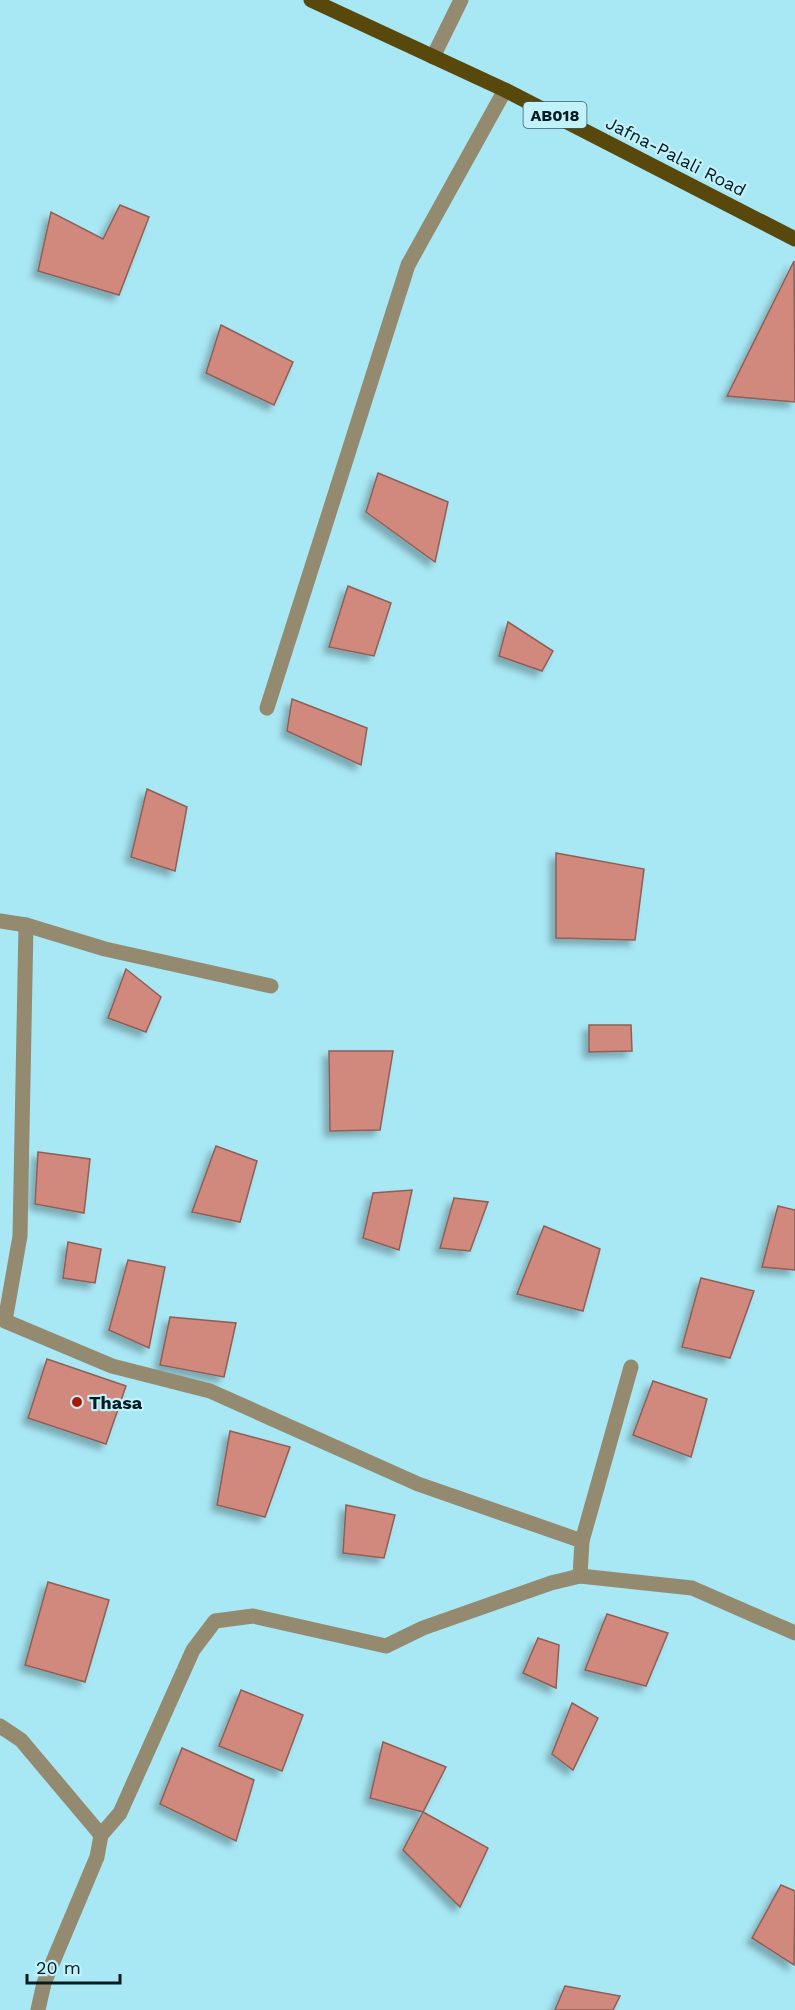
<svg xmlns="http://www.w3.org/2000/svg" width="795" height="2010" viewBox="0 0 795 2010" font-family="'Work Sans',sans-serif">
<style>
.building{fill:#d0897b;stroke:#8f5f56;stroke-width:1.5;filter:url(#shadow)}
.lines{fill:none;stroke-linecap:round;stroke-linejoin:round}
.minor{stroke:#948a6f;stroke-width:15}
.primary{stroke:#59480c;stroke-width:15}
.poi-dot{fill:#aa1905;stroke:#c1f2fc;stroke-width:2}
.labels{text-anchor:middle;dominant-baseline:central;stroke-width:4.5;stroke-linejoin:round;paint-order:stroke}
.shield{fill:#c1f2fc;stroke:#3c5c63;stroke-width:1.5}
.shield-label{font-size:16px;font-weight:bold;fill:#031c21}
.street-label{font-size:18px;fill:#031c21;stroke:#c1f2fc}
.poi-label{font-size:18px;font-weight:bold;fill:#031c21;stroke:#c1f2fc;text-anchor:start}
</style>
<defs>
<filter id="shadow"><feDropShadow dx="-5.5" dy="5.5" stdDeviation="3" flood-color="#0004"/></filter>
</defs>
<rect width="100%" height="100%" fill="#a8e7f4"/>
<!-- building -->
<g class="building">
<path d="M120 205 149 217 119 295 38 271 51 212 103 239Z"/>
<path d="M794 261 795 402 727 396Z"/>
<path d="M221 325 293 362 274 405 206 373Z"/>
<path d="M378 473 448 502 435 562 366 512Z"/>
<path d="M348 586 391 603 374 656 329 647Z"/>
<path d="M508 622 553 651 542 671 499 656Z"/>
<path d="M292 699 367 728 361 765 287 731Z"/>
<path d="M147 789 187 807 175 871 131 857Z"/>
<path d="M556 853 644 869 635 940 556 938Z"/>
<path d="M126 969 161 997 146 1032 108 1018Z"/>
<path d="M589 1025H631L632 1051 589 1052Z"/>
<path d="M329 1051H393L380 1130 330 1131Z"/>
<path d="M216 1146 257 1161 240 1222 192 1212Z"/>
<path d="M38 1152 90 1159 84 1213 35 1204Z"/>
<path d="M412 1190 399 1250 363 1238 373 1193Z"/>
<path d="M454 1198 488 1202 470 1251 440 1248Z"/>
<path d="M778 1206 795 1210V1270L762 1267Z"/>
<path d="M544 1226 600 1249 583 1311 517 1294Z"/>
<path d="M68 1242 101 1249 95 1283 63 1278Z"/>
<path d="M128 1260 165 1267 149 1348 109 1330Z"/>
<path d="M701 1278 754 1291 730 1358 682 1347Z"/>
<path d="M170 1317 236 1323 224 1377 160 1365Z"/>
<path d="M47 1359 126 1386 106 1444 28 1418Z"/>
<path d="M653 1381 707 1399 691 1457 633 1435Z"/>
<path d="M230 1431 290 1447 265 1517 217 1505Z"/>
<path d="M346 1505 395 1515 384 1558 343 1553Z"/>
<path d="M48 1582 109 1600 85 1682 25 1665Z"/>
<path d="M607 1614 668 1633 646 1686 585 1670Z"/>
<path d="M538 1638 559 1645 556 1688 523 1673Z"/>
<path d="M241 1690 303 1715 282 1771 219 1746Z"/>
<path d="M572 1703 598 1718 573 1770 552 1754Z"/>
<path d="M383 1742 446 1767 423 1812 370 1798Z"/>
<path d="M182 1748 254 1780 236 1841 160 1804Z"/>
<path d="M423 1812 488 1848 460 1907 403 1850Z"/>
<path d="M781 1885 795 1891 794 1965 752 1938Z"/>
<path d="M565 1986 620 1996 613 2010H555Z"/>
</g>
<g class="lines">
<!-- minor -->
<g class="minor">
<path d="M433 57 461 0"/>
<path d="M267 708 408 265 505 90"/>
<path d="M0 921 26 925 105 949 271 986"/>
<path d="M26 925 20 1236 5 1321 112 1366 210 1391 418 1484 582 1541"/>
<path d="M580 1576 582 1541 631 1367"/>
<path d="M0 1726 21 1740 101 1835 97 1857 44 1983 38 2010"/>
<path d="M101 1835 120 1813 193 1650 215 1621 253 1616 386 1646 423 1628 551 1583 580 1576 692 1588 795 1633"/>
</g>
<!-- primary -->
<path class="primary" d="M311 0 505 90 795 239"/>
</g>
<!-- markers -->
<circle class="poi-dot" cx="77" cy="1402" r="6"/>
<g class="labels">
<!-- shield labels -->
<rect class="shield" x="523.5" y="102" width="63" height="26" rx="4.5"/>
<g class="shield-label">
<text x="555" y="115">AB018</text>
</g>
<!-- street labels -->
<g class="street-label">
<text transform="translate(676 156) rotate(27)">Jafna-Palali Road</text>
</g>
<!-- poi labels -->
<g class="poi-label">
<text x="89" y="1402">Thasa</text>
</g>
</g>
<!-- scale -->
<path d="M27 1974v9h93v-9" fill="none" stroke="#031c21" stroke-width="3"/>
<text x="36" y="1974" font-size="18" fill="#031c21" stroke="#c1f2fc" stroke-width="4.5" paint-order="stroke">20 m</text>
</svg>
